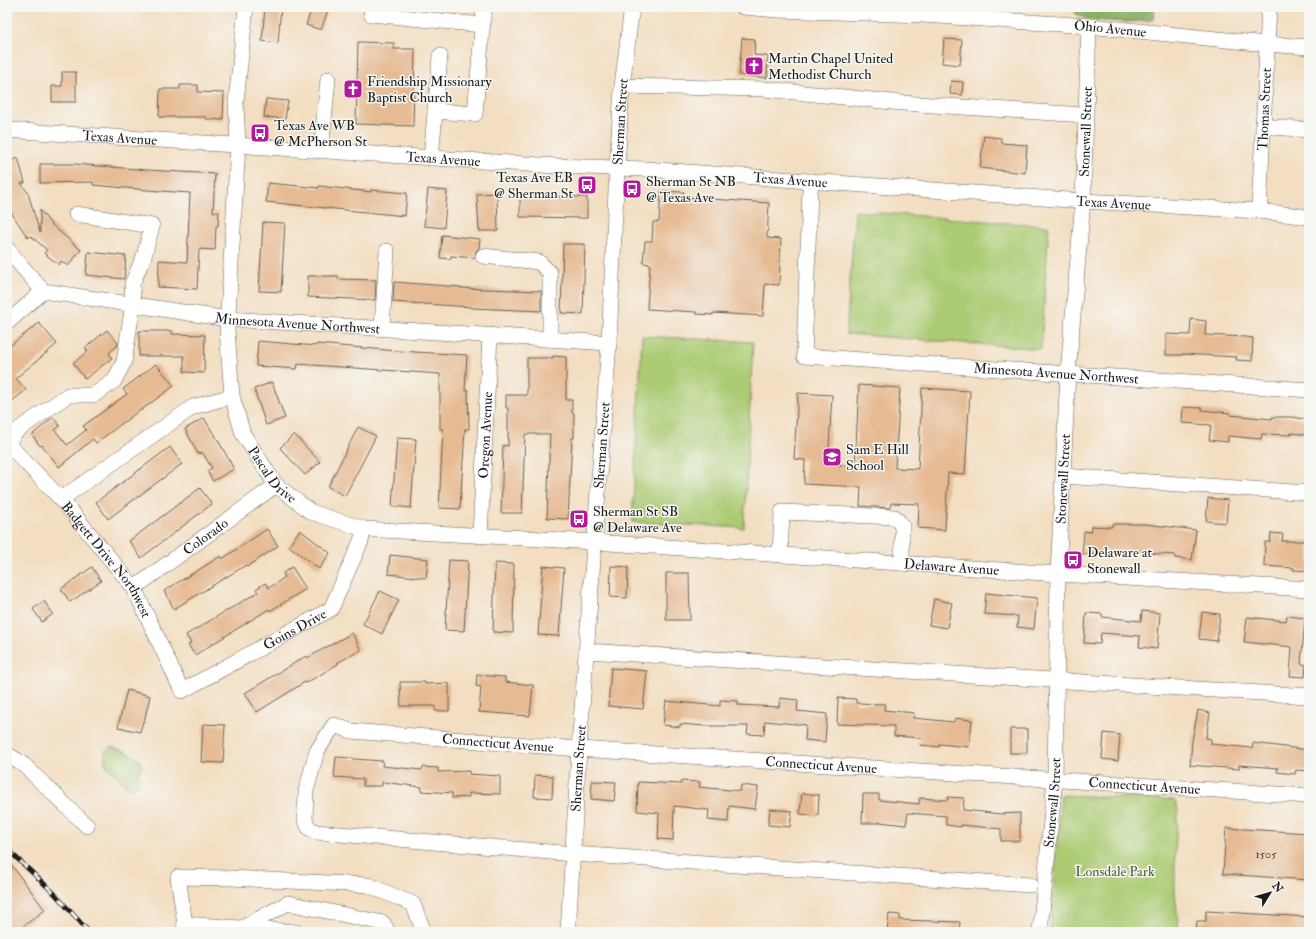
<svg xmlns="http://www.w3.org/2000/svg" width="1316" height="939" viewBox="0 0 1316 939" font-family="'IM FELL Double Pica',serif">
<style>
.green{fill:#accb73;stroke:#647448}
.forest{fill:#89af65;stroke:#526640}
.building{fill:#e6ba92}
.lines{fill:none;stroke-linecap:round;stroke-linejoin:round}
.minor-casing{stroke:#676056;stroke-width:16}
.minor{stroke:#fff;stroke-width:15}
.rail-casing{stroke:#1c1c1c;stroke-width:4.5}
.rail{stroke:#f6f6f2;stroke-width:3;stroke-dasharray:9;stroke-linecap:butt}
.labels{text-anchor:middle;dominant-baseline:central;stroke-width:3;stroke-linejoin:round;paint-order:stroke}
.number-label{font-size:12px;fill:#4e443a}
.street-label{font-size:14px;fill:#1c1c1c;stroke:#f6f6f2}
.poi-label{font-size:14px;fill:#1c1c1c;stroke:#f6f6f2;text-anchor:start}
.park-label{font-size:14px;fill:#4e593a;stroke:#f6f6f2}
</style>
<rect width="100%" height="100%" fill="#f6f6f2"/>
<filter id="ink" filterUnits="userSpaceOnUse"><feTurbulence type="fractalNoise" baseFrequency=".025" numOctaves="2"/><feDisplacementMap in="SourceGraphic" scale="8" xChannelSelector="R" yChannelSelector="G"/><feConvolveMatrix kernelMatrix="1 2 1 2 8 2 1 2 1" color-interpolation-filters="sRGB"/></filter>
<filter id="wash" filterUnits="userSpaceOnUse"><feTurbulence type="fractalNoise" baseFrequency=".012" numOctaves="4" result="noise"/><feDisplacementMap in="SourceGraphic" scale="16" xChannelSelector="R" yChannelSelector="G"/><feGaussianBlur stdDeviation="0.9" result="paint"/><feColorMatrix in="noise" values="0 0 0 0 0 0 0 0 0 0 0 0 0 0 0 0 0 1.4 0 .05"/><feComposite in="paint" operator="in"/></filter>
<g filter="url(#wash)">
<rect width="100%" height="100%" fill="#f3dec1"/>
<!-- green -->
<g class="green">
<path d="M855 211 1049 226 1041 349 846 334Z"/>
<path d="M642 336 753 342 744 528 632 522Z"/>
<path d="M111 747 125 751 141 761 142 768C138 773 137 778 138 785L129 789 105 764V751Z"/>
<path d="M1061 795 1174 800 1178 809 1175 850V892L1179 932H1050Z"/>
</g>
<!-- forest -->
<path class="forest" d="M1076 7H1155L1153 20 1127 22 1089 20 1075 14Z"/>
<g id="blocks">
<!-- building -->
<g class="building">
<path d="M265 7H281L278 43 262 41Z"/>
<path d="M312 7H329L321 30 306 25Z"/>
<path d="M742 38 755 39 754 55 768 56 767 78 739 75Z"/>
<path d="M944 39 962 40 960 65 942 63Z"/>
<path d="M358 42 394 43V49H415L413 126 356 124Z"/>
<path d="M62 72H76V102H52V86H62Z"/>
<path d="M951 81 963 82 962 95 950 94Z"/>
<path d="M180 85H198V92L224 93 223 120 206 119V117H159L160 89H180Z"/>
<path d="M266 99 288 101 285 119 264 117Z"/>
<path d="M984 136 1001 138V143L1027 145 1025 173 980 168Z"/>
<path d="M18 158 25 183H21L28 193 40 233V210L51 224 81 250 68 266 61 261 59 265 44 253 47 250 31 236 28 238 7 206V162Z"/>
<path d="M40 164H74L148 170 215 174 213 212H219L218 226H216L215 250 199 249 197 289 158 287 159 260 187 262 190 193 147 190 93 185V182L40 183Z"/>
<path d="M268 183 319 188V186L371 192V190L407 193 405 216 266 202Z"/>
<path d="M428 189 447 191 444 228 424 226Z"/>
<path d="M661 191 684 192 683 197 769 203 767 238 781 239 779 285 765 284 763 316 713 313V315L696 314V312L647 309 650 264 643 263 645 241H652L653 222H659Z"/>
<path d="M497 193 498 231H479L477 194Z"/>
<path d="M520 197H587V218L520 217Z"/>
<path d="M263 222 285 223 281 292 259 291Z"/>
<path d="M442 235 480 239 479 248 476 251 475 258 451 256V259L440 258Z"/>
<path d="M563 244H585L583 314 561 313Z"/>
<path d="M88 252 126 256 124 279 86 275Z"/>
<path d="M308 276H338V279L376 280 375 300 308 297Z"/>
<path d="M394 282 460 287V288L541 291V311L472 308V307L393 302Z"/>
<path d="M1191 319 1206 321 1205 335 1246 337 1253 338 1252 361 1236 360 1237 357 1182 354V355H1166V334L1190 335Z"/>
<path d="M39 323 57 344 16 378 26 390 7 405V348Z"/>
<path d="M107 330 118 343 117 346 109 353 112 358 85 379 73 363 88 351 85 348Z"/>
<path d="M139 331H172V334L205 335 204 373 184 372V356H139Z"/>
<path d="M258 341 316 346 317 344 398 351 467 355 465 390H468L469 429H465L460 509 439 508 443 429H440V374L298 364 297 369 256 366Z"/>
<path d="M553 356 566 357V400H572V413H574V438H572L568 519 547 518 550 434H525L522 513H501L503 445 508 446V408H506V395H527V358H553Z"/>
<path d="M156 364 174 386 140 411V410L96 443 93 439 59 467 42 445 40 446 32 435 53 417 60 426 55 430 67 445 86 430 83 426 127 394 123 389Z"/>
<path d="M272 382 285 418 266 425 254 389Z"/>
<path d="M859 385 900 388 895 468 918 469 922 388 970 391 965 474 948 473 945 530 918 528 919 504 891 503 890 508 860 506 861 487 804 484 805 460 794 459 798 393 832 395 828 464 855 466Z"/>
<path d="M1183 407 1202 408V410L1230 413V415L1272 419V417H1293L1309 420V435L1291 433V435L1262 434 1261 439 1228 436V442L1209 440 1211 425 1182 423Z"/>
<path d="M204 418 213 433H214L234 469 213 481 207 471 212 468 202 452 198 454 185 429Z"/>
<path d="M358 427 376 436 345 496 328 487Z"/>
<path d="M294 434 320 462 305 475 280 448Z"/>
<path d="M397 438 416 439 411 508 392 506Z"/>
<path d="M170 447 182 464 108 519 96 502Z"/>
<path d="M200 488 212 504 141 558 129 541Z"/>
<path d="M1208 498 1228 500 1226 523 1206 521Z"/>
<path d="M1112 524H1145L1196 530 1192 560 1175 558V555L1146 553V551H1099V555L1082 554 1084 531 1090 532 1091 526 1112 527Z"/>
<path d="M267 529 278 546 247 567 246 565 174 609 164 591 221 556 222 559Z"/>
<path d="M300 530 330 553 319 569 289 546Z"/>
<path d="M1271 533 1283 534 1282 541H1309V571L1293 570 1294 568 1264 566 1265 542H1270Z"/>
<path d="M390 555 428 559 426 578 388 574Z"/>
<path d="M449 560 468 561 464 631 445 630Z"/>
<path d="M495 563 514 564 513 633 493 632Z"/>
<path d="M543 566 564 568 559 636 538 635Z"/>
<path d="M611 566 628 567 627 598 610 597Z"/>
<path d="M92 567 101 581 70 602 61 589Z"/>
<path d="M292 567 306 589 270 611 269 609 195 655 188 645 191 643 186 635 258 592 256 589 265 583 269 588 285 577 283 573Z"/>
<path d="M666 573H689L690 620H666Z"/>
<path d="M380 591 399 600 382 634 363 624Z"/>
<path d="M986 593 1037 598 1034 629 1017 627 1018 616 984 614Z"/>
<path d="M934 599 952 603 947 628 929 625Z"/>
<path d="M44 601 53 614 42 622 33 609Z"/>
<path d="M1142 611 1160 613 1157 649 1139 647 1140 636 1101 633 1100 644 1084 643 1086 613 1102 614V617L1141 621Z"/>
<path d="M1202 612 1220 614 1217 641 1199 639Z"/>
<path d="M1287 616 1305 618 1301 664 1306 665 1305 677 1290 676 1292 647 1244 642 1247 617 1286 621Z"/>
<path d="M352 633 361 650 337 663 338 664 306 683 305 682 257 712 245 693 306 656 307 658Z"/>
<path d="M611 668 647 671 643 709 608 706Z"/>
<path d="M477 675 505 677V682L533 685 530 716 479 712 481 687 476 686Z"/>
<path d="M400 682H425V684L449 683V711H435V706H401Z"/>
<path d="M127 690 150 696 144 722 143 721 140 732 118 727Z"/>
<path d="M780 698 798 700 797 711 827 714 825 742 805 740 806 725 765 721 764 735 747 734 748 726H705L680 724V727L663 725 666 701 720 706V700L738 701V705L779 707Z"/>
<path d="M838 698 856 699V703L885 704 884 710 914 713 913 718 954 722 955 718 972 720 969 747 939 744V747L920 745 921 738 894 736V726L837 724Z"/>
<path d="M1198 710 1210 713 1206 738 1211 739V744L1252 748 1253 743 1309 750V771L1296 770 1295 774 1277 772 1278 768 1239 765V769L1190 765 1192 741Z"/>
<path d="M203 724 225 725 223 763 201 762Z"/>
<rect x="1010" y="729" width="17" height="24"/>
<path d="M1104 733 1120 735 1118 761 1102 759Z"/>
<path d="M336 757 353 758V759L383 761 382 766 422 770 423 767 438 768V772L469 771V774L500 776V794L469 793V797L452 798V793L421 791 422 787 382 782V786H363V779L334 777Z"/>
<path d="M535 775 553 776 552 798 534 797Z"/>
<path d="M592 781 616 782 614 801 591 799Z"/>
<path d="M681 781 700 782 699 787 740 791 741 785 758 787 755 809 729 806 728 822 708 820 709 810 674 806 673 840 658 839 659 813 637 811 638 782 681 784Z"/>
<path d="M802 793 819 795 818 816 800 814Z"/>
<path d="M863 794H879V800L919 804 920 798 948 800V797L964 798 963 810 1001 814 1020 813V841H1001V829L961 825V827L946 825V816L908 813 906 825 879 822V823H862Z"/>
<path d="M770 809 792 811 790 827 768 825Z"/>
<path d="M1226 828 1309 833V880L1223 874Z"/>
<path d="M7 859 45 910 21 928 24 932H7Z"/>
<path d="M1206 911 1309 917V932H1196L1197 921H1206Z"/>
<path d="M889 914 900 915V920L960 922 959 932H887Z"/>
</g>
</g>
</g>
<g filter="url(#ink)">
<use href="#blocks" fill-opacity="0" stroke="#676056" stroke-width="1"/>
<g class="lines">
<defs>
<g id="minor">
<path id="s1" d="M246 7 236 102 238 145 227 330 232 396 243 434 276 485 311 512 364 529 594 542 1058 574 1309 589"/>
<path id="s2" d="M743 7 778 10 923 15 1089 26 1266 44 1309 47"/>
<path d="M371 14 482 25"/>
<path d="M622 86 765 89 902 103 1085 115"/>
<path d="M435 111 475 114 484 7"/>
<path d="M1263 126 1309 130"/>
<path id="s3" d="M7 130 556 166 645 169 1083 201 1259 211 1309 217"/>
<path d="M321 151 328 79"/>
<path d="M431 158 440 56"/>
<path id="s4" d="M812 181 810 191 804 356 1309 390"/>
<path id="s5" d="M1259 211 1269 7"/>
<path id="s6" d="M7 249 43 291 228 319 609 343"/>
<path d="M483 256 539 262 550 273V339"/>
<path d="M7 323 43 291"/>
<path d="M382 328 387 251"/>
<path id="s7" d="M7 443 61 499 134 588 182 691 331 609 361 541 364 529"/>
<path d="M7 445 15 432 68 395H94L114 381 124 362 133 304 132 284 144 256 152 226 76 214"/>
<path d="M1063 476 1309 493"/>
<path d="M61 499 193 407 232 396"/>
<path id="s8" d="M480 536 490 335"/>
<path d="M780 555 782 512 895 517 902 526V563"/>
<path id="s9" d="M134 588 276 485"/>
<path d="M586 651 1309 696"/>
<path d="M7 754 24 765 87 826"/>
<path id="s10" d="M1030 885 573 854 316 832 309 828 305 820 306 791 317 751 334 725 351 731 579 749 1309 796"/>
<path d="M185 924 296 932"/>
<path d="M242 928 288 903 383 923 388 932"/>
<path d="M184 932 185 924 178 877 231 878 368 885 413 904 424 932"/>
<path id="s11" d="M568 932 579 749 609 343 617 168 622 86 632 7"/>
<path id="s12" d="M1040 932 1055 780 1058 574 1068 373 1083 201 1089 26"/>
</g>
</defs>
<!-- minor casing -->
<use href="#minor" class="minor-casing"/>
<!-- minor -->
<use href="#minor" class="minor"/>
<defs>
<path id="rail" d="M7 849 54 893 89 932"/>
</defs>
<!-- rail casing -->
<use href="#rail" class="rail-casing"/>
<!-- rail -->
<use href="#rail" class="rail"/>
</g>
</g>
<!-- icons -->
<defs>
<symbol id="church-square" viewBox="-11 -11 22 22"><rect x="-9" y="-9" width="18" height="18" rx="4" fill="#b5179e" stroke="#f6f6f2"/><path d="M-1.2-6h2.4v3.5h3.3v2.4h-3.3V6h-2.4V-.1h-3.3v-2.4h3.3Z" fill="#fff"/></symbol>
<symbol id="bus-square" viewBox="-11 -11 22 22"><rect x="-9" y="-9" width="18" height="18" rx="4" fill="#b5179e" stroke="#f6f6f2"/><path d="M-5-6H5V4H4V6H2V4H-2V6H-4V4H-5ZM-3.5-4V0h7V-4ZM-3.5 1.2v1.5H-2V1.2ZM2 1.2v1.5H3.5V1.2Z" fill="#fff"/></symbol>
<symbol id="school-square" viewBox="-11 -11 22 22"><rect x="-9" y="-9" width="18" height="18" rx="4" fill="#b5179e" stroke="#f6f6f2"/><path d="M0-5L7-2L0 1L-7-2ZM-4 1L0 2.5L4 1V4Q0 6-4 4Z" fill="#fff"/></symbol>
</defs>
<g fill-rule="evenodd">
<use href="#church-square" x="743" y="55" width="22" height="22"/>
<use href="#church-square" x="342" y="78" width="22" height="22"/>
<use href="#bus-square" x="249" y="122" width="22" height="22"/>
<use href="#bus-square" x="576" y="174" width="22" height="22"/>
<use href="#bus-square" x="621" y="178" width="22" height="22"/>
<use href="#school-square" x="821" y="446" width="22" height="22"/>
<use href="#bus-square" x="568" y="508" width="22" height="22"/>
<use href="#bus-square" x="1062" y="549" width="22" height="22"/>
</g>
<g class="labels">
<!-- number labels -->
<g class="number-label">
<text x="1266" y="854">1505</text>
</g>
<!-- street labels -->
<g class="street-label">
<text stroke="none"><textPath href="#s2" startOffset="368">Ohio Avenue</textPath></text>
<text stroke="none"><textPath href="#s5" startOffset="102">Thomas Street</textPath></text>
<text stroke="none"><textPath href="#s11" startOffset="812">Sherman Street</textPath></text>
<text stroke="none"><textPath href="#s12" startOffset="802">Stonewall Street</textPath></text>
<text stroke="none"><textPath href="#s3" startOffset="113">Texas Avenue</textPath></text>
<text stroke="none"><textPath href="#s3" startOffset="437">Texas Avenue</textPath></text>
<text stroke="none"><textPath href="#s3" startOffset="785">Texas Avenue</textPath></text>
<text stroke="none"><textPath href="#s3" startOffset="1109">Texas Avenue</textPath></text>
<text stroke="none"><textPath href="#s6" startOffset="312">Minnesota Avenue Northwest</textPath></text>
<text stroke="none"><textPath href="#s4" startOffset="428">Minnesota Avenue Northwest</textPath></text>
<text stroke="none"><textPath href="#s8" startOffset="101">Oregon Avenue</textPath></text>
<text stroke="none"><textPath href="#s11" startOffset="488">Sherman Street</textPath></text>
<text stroke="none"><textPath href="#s1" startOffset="480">Pascal Drive</textPath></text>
<text stroke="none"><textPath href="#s12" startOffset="454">Stonewall Street</textPath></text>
<text stroke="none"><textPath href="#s9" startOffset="88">Colorado</textPath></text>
<text stroke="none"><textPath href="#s7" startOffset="154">Badgett Drive Northwest</textPath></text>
<text stroke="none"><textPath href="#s1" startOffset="1179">Delaware Avenue</textPath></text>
<text stroke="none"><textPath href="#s7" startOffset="435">Goins Drive</textPath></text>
<text stroke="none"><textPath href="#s10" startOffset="1000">Connecticut Avenue</textPath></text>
<text stroke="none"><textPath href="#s10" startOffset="1324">Connecticut Avenue</textPath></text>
<text stroke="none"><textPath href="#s11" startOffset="164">Sherman Street</textPath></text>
<text stroke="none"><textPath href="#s10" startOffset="1648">Connecticut Avenue</textPath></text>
<text stroke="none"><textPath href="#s12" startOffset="130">Stonewall Street</textPath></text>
</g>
<!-- poi labels -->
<g class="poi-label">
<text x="768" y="58">Martin Chapel United<tspan x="768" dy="16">Methodist Church</tspan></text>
<text x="367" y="81">Friendship Missionary<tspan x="367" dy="16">Baptist Church</tspan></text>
<text x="274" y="125">Texas Ave WB<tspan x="274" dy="16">@ McPherson St</tspan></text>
<text x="573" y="177" text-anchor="end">Texas Ave EB<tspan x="573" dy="16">@ Sherman St</tspan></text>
<text x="646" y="181">Sherman St NB<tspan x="646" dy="16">@ Texas Ave</tspan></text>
<text x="846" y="449">Sam E Hill<tspan x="846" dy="16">School</tspan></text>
<text x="593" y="511">Sherman St SB<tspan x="593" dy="16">@ Delaware Ave</tspan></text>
<text x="1087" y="552">Delaware at<tspan x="1087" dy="16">Stonewall</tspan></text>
</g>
<!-- park labels -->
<g class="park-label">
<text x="1115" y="871">Lonsdale Park</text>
</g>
</g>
<!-- margin -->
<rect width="1316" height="939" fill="none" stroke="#f6f6f2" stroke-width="24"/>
<!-- north arrow -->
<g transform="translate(1270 893) rotate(53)" stroke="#f6f6f2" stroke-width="3" paint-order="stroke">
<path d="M0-3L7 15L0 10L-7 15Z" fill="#1c1c1c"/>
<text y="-6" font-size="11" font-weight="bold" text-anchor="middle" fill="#1c1c1c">N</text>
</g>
</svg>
